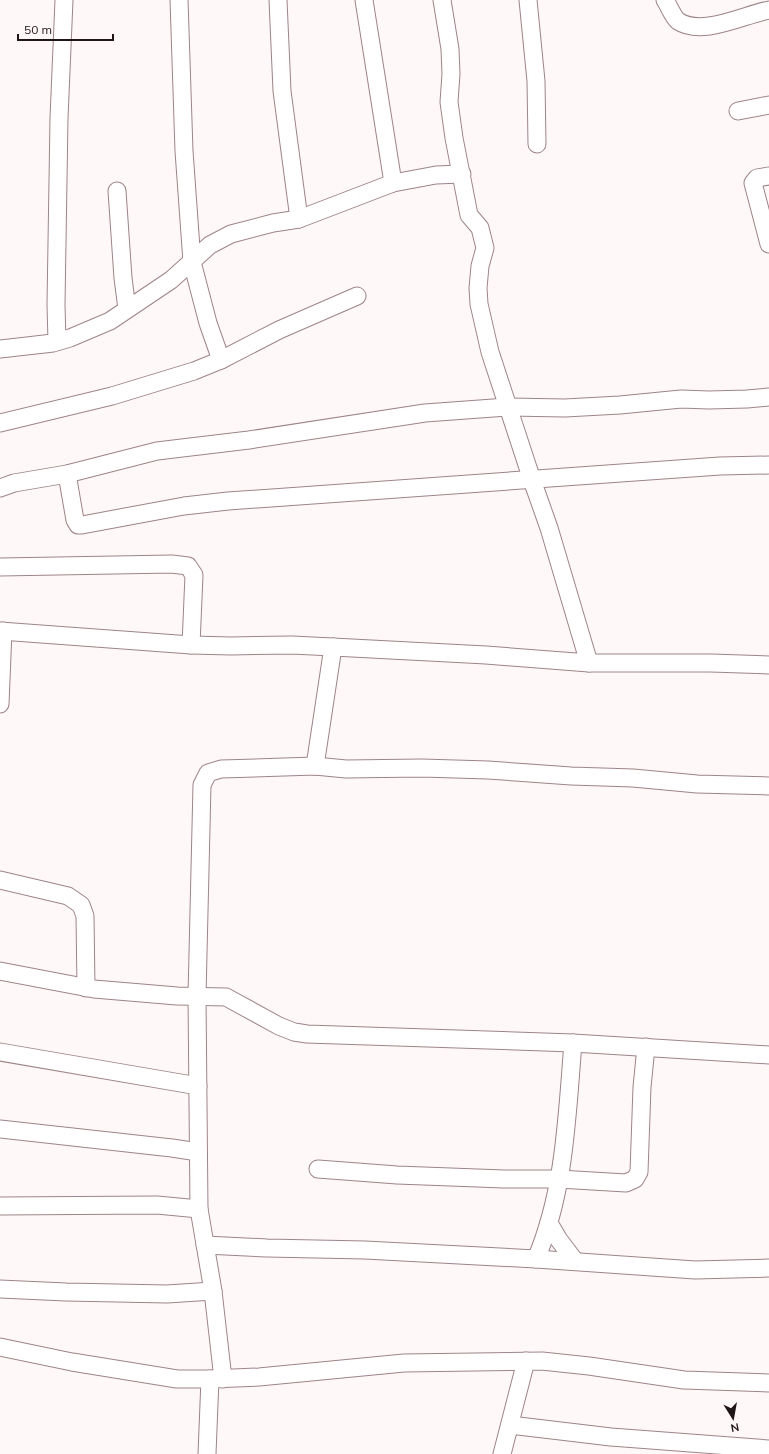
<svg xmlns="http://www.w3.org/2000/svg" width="769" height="1454" viewBox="0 0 769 1454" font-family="Mulish,sans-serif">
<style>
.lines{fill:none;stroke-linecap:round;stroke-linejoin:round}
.minor-casing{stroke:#a08387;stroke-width:19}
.minor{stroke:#fff;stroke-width:17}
</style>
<rect width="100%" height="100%" fill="#fff8f9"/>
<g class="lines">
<defs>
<g id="minor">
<path d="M179 0 184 151 192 262 208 323 221 360"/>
<path d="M278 0 282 91 299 219"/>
<path d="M364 0 393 183"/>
<path d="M528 0 536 81 537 144"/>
<path d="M665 0C669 6 673 17 678 21 702 37 743 15 769 10"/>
<path d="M738 111 769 105"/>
<path d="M769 176 757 178 753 183 769 244"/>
<path d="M117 191 123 278 127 309"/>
<path d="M57 341 56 305 59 118 64 0"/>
<path d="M0 349 53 343 70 338 110 321 171 280 210 245 231 234 273 223 299 219 393 183 436 175 462 174"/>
<path d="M0 423 112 396 194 371 221 360 279 330 357 296"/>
<path d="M67 474 75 520 78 525H82L184 506 228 501 720 466 769 465"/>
<path d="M0 488 14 483 67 474 157 451 249 440 425 413 507 407 565 408 620 405 681 399 709 400 747 399 769 397"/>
<path d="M0 567 172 564 188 566 194 575 191 645"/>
<path d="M0 631 191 645 231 646 292 645 333 647 486 655 589 663 549 528 532 480 490 352 479 304 478 288 480 266 485 248 480 228 469 215 454 138 449 102 451 74 450 49 442 0"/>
<path d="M589 663H711L769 665"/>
<path d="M0 704 3 631"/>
<path d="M315 766 333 647"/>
<path d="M0 880 68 896 81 905 85 916 86 988"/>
<path d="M0 971 94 989 177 996 226 997 279 1026 294 1032 307 1034 573 1043 769 1055"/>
<path d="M0 1052 198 1086"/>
<path d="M0 1129 172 1148 198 1152"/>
<path d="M318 1169 397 1175 504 1179H559L626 1183 635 1179 639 1172 642 1087 646 1047"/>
<path d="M0 1206 157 1205 199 1209"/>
<path d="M549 1223 559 1240 575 1261"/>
<path d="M205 1245 267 1248 365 1250 536 1259 695 1270 769 1268"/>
<path d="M536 1259C565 1191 567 1115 573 1043"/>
<path d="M0 1289 66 1292 167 1294 213 1291"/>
<path d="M0 1347 72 1362 177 1379H210L259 1377 404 1363 542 1361 589 1366 684 1380 769 1383"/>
<path d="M223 1379 213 1291 199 1209 197 996 202 785 208 773 221 769 315 766 346 769 422 768 488 770 571 776 633 778 697 784 769 786"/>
<path d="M510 1425 611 1437 769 1449"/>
<path d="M207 1454 210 1379"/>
<path d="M502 1454 526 1361"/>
</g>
</defs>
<!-- minor casing -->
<use href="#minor" class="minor-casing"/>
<!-- minor -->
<use href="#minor" class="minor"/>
</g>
<!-- north arrow -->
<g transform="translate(733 1418) rotate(169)" stroke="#fff8f9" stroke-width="3" paint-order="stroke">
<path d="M0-3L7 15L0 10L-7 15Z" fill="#201517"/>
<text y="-6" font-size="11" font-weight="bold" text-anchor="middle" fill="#201517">N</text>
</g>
<!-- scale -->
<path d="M18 34v6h95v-6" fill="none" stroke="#201517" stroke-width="2"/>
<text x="24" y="34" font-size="12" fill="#201517" stroke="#fff8f9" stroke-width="3" paint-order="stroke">50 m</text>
</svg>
